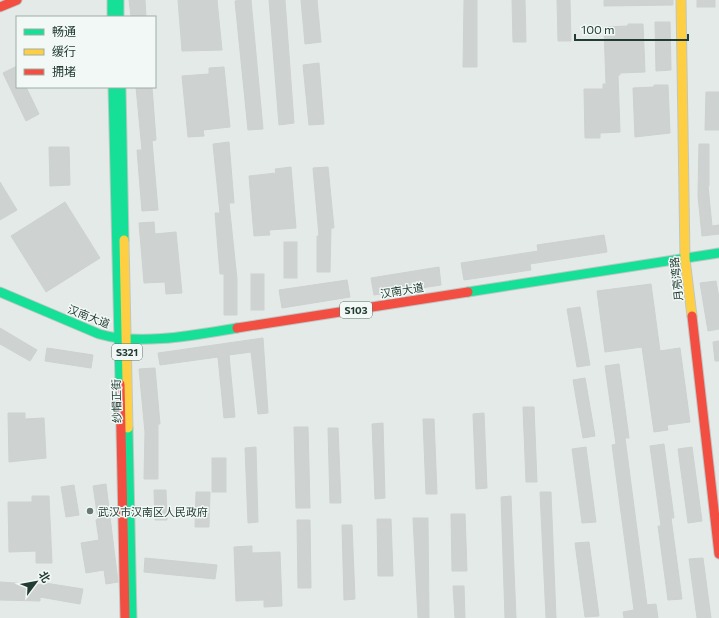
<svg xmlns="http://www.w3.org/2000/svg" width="719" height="618" viewBox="0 0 719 618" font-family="Commissioner,'Noto Sans SC',sans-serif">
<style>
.building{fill:#ced3d1;stroke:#cdd2d0}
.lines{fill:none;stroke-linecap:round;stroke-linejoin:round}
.fast-casing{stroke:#bfc7c4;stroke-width:11}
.slow-casing{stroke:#bfc7c4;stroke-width:11}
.jam-casing{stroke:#bfc7c4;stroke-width:11}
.fast{stroke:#16e098;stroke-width:9}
.slow{stroke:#ffcf43;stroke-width:9}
.jam{stroke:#f24e42;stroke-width:9}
.poi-dot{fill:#667973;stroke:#f2f8f5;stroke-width:1.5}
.labels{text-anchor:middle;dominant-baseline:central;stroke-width:3;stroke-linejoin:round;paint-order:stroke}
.shield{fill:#f2f8f5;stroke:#60746e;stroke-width:1}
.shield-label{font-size:10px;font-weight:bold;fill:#223c34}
.street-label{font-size:11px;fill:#223c34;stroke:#f2f8f5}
.poi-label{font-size:11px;fill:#223c34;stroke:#f2f8f5;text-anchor:start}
</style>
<rect width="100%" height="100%" fill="#e4eae7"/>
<!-- building -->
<g class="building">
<path d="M129 0H145L146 17H131Z"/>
<path d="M178 0H217L222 50 182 51Z"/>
<path d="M241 0H251L263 129 248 130 235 1Z"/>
<path d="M269 0H285L294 123 279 125Z"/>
<path d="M301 0H317L321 42 305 44Z"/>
<path d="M464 0H477V67H463Z"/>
<path d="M512 0H525L526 42H513Z"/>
<path d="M557 0H570L571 41H558Z"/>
<path d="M604 0H673V5L604 6Z"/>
<rect x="697" y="0" width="18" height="7"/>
<path d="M655 22H670L671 70 656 71Z"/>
<path d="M628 24H643L645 72 620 73V75H618L620 132 600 133V138H585L584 89H603V84H606L604 27 628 26Z"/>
<path d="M319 63 324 124 309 125 303 65Z"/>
<path d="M17 66V87H26L39 114 26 121 3 73Z"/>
<path d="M224 67 230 127 203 130 204 136 188 137 182 76 209 74V68Z"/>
<path d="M654 85H668L670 133 635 137 633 88 654 87Z"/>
<path d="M136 87H152L156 140 152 141 158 210 142 211 137 150H142Z"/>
<path d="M706 92H719V130H705Z"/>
<path d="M229 142 234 203H229L237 279V315H224V274H220L215 213H220L213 144Z"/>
<path d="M699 144H709V186H708L712 226 719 225V234L702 236 698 196Z"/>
<path d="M49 147H69L70 185 50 186Z"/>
<path d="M291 167 296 228 269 230 270 235 254 236 249 176 276 173 275 169Z"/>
<path d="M328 167 334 228H331L330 272H317V236H319L313 168Z"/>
<path d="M0 182 17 210 0 220Z"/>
<path d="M65 202 100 258 46 292 11 236Z"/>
<path d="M154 222 155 234 176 232 182 293 166 294 165 282 144 283 139 223Z"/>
<path d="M604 235 607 252 530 264 531 270 464 280 461 263 538 251 537 245Z"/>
<rect x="284" y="242" width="13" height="36"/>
<path d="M439 267 441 285 374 295 371 278Z"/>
<rect x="251" y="274" width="13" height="36"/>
<path d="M347 280 350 297 282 308 279 290Z"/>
<path d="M716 281 719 298V329L708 331 700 283Z"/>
<path d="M651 284 660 351 680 348 690 422 667 425 668 430 654 432 642 347 605 352 597 291Z"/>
<path d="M580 307 590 365 577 367 567 309Z"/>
<path d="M0 328 37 350 30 361 0 344Z"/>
<path d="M263 338 268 413 258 414 251 352 229 355 235 417 224 418 218 357 160 365 158 353Z"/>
<path d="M719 341V361H715L713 342Z"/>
<path d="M47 348 93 355 91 368 45 361Z"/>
<path d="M619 364 629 438H625L647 605 656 604 658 618H624L623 612 634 610 612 445 616 444 605 366Z"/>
<path d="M155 368 160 424H158V479H144L145 432 139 369Z"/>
<path d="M585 378 595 436 583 438 573 380Z"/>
<path d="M523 407H534L537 482H526Z"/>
<path d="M8 413H25V419L44 418 46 458 9 462Z"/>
<path d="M484 413 487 488 476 489 473 414Z"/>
<path d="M423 419H434L437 494H426Z"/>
<path d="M383 423 385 498 375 499 372 424Z"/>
<path d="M294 427H308L310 508H296Z"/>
<path d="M328 428H338L341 503H330Z"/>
<path d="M664 444 674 518H671L682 599 668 600 658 526H661L650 446Z"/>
<path d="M256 447 258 522 248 523 245 448Z"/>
<path d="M586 447 596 522 582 523 572 449Z"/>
<path d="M692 447 702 521 688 523 678 449Z"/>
<rect x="212" y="458" width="14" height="34"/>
<path d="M106 484 118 582 106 584 104 570 86 573 81 543 99 540 96 520 98 519 93 486Z"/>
<path d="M74 485 79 515 66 517 61 487Z"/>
<path d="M154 490H166L167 520H155Z"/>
<path d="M196 492H210L209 527H195Z"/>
<path d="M540 492H551L556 618H546Z"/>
<path d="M32 496H49L52 563H36V551L9 552 8 502H32Z"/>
<path d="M511 496 516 618H505L501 497Z"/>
<path d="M451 514H465L467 571H452Z"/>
<path d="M413 518H428L429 618H418Z"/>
<path d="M377 519H391L393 576H378Z"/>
<path d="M297 520H310L311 588H298Z"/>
<path d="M342 525H352L355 599 344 600Z"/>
<path d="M589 542 599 616 585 617 575 543Z"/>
<path d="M252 546V553L280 552 282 606 264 607V600L236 601 234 547Z"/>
<path d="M145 558 217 565 215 579 144 572Z"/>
<path d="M703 558 711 618H697L689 559Z"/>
<path d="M0 582 45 585V583L83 589 80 604 40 597V601L0 600Z"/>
<path d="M453 586H464L465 618H455Z"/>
</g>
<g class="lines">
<defs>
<g id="fast">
<path d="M112 0V17"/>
<path d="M119 0V17"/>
<path d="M113 87 120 384"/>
<path d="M121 87 124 240"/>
<path d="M0 292 99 334C140 346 195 335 237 328"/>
<path d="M468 292 719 253"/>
<path d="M128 428 132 618"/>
</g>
<g id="slow">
<path d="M681 0 685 259 692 316"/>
<path d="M124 240 128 428"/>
</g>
<g id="jam">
<path d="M0 7 17 0"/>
<path d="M692 316 719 554"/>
<path d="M237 328 468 292"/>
<path d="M120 384 125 618"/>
</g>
</defs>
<!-- fast casing -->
<use href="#fast" class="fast-casing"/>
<!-- slow casing -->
<use href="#slow" class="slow-casing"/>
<!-- jam casing -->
<use href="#jam" class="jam-casing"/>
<!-- fast -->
<use href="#fast" class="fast"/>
<!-- slow -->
<use href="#slow" class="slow"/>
<!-- jam -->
<use href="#jam" class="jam"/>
</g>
<!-- markers -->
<circle class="poi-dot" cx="90" cy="511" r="4"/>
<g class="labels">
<!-- shield labels -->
<g class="shield">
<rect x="340" y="302" width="32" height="16" rx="3"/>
<rect x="112" y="344" width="30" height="16" rx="3"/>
</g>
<g class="shield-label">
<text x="356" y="310">S103</text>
<text x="127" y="352">S321</text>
</g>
<!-- street labels -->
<g class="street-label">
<text transform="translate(676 279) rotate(-96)">月亮湾路</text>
<text transform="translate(402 290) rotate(-9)">汉南大道</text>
<text transform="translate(89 316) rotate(21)">汉南大道</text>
<text transform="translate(116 401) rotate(-91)">纱帽正街</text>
</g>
<!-- poi labels -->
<g class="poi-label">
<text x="98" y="511">武汉市汉南区人民政府</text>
</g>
</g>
<!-- legend -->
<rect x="16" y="16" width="140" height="72" fill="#f2f8f5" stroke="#9fada8"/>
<rect x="24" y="29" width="20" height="6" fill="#16e098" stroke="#9fada8"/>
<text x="52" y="36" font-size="12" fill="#223c34">畅通</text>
<rect x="24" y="49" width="20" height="6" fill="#ffcf43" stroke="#9fada8"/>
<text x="52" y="56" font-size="12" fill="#223c34">缓行</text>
<rect x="24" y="69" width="20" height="6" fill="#f24e42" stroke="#9fada8"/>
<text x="52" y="76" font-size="12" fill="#223c34">拥堵</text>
<!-- north arrow -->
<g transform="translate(36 582) rotate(58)" stroke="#f2f8f5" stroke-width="3" paint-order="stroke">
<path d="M0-3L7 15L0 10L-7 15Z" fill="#223c34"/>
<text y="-6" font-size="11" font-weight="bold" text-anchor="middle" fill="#223c34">北</text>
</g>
<!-- scale -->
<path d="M575 34v6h113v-6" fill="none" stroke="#223c34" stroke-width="2"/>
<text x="581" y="34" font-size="12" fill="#223c34" stroke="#f2f8f5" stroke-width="3" paint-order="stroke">100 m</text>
</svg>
